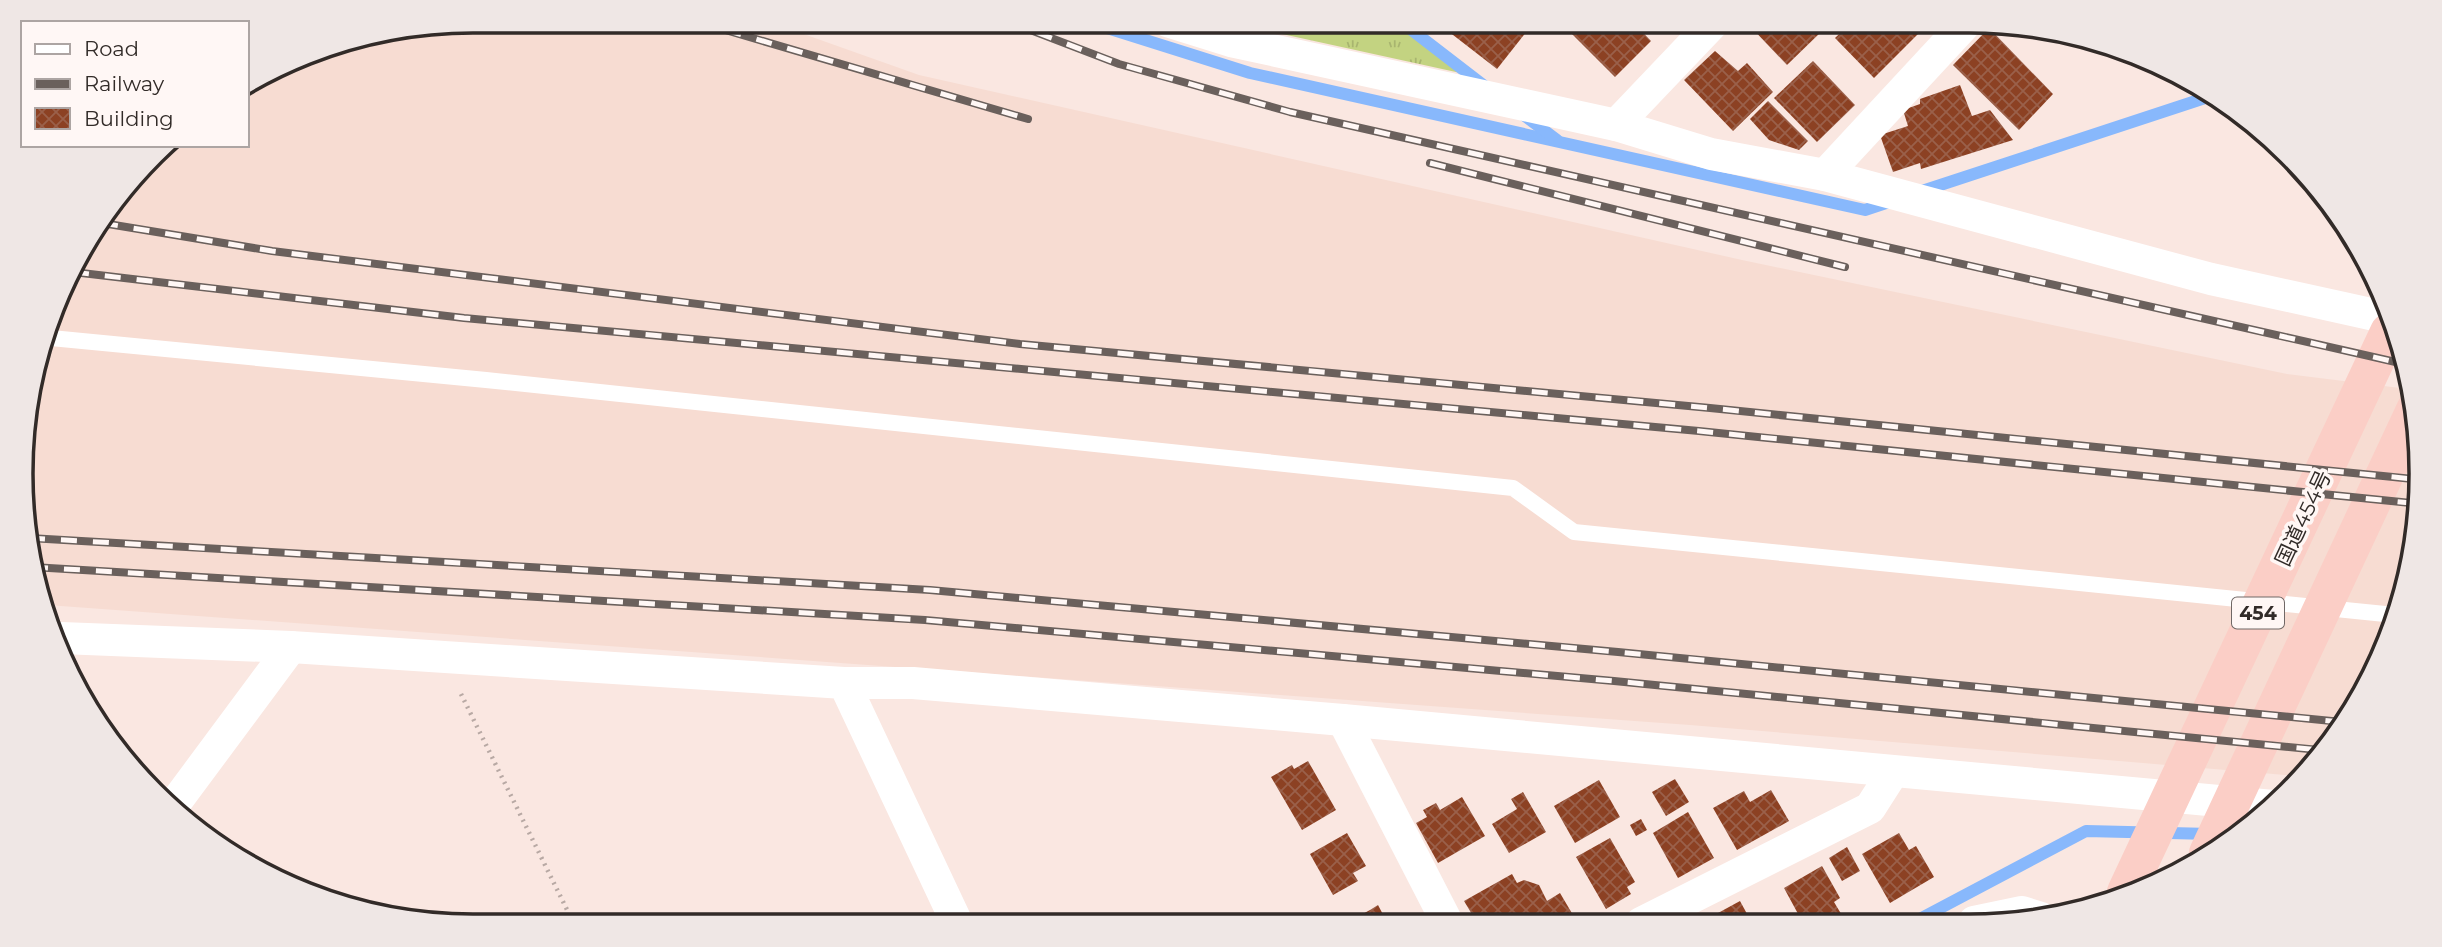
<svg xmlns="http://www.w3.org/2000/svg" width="2442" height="947" viewBox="0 0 2442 947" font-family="Montserrat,'Noto Sans JP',sans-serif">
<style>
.built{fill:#f7dcd2}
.grass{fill:url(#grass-tufts)}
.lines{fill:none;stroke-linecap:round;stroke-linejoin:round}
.stream{stroke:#88b8fc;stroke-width:12}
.building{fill:url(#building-cross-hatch)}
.path{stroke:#b8a9a4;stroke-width:4.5;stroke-dasharray:2 5;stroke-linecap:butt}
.service{stroke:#fff;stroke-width:16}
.minor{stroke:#fff;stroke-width:32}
.trunk{stroke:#fbcec6;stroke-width:38}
.rail-casing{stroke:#6a605c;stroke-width:8}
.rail{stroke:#fff7f5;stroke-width:5;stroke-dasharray:16;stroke-linecap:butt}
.labels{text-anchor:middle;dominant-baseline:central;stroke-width:7;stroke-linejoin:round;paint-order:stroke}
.shield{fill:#fff7f5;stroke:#706866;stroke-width:2}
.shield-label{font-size:19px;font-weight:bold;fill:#322b28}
.street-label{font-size:21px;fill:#322b28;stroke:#fff7f5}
.rim{fill:none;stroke:#322b28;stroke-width:3.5}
</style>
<defs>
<pattern id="grass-tufts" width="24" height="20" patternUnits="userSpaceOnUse" patternTransform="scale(1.75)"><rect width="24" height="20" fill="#c3d381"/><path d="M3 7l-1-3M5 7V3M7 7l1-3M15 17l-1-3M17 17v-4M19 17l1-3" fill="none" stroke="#a8b56f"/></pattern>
<pattern id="building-cross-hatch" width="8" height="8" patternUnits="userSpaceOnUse" patternTransform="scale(1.75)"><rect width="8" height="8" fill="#8c4123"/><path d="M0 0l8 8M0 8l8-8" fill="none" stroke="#9a604a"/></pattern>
</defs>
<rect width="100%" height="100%" fill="#fae7e1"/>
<!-- built -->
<path class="built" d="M474 21H767L919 75 1742 260 2287 374 2408 389 2417 415 2405 591 2360 700 2298 776 1690 725 47 605 30 562 25 414 81 248 165 145H247V92L328 45Z"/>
<!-- grass -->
<path class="grass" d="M1282 21H1393L1465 74 1273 32Z"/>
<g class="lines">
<!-- stream -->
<g class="stream">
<path d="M1085 21 1250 73 1865 210 1892 201"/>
<path d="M1400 21 1487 88"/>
<path d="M1521 113 1557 140"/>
<path d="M1919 192 2208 97"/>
<path d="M1914 922 2086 831 2211 834"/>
</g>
</g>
<!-- building -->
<g class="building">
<path d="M1258 21H1275L1268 30Z"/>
<path d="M1435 21H1517L1527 31 1497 69Z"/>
<path d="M1583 21H1632L1651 41 1615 77 1571 33Z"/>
<path d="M1751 21H1815L1823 30 1787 65 1748 24Z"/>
<path d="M1853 21H1915L1923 29 1874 78 1835 38Z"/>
<path d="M1989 28 2053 94 2019 130 1953 65Z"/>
<path d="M1715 51 1738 71 1747 63 1773 92 1733 131 1684 80Z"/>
<path d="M1813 61 1855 105 1817 142 1774 98Z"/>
<path d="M1960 85 1972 116 1990 110 2013 140 1921 169 1920 163 1893 172 1880 135 1908 126 1903 110 1920 104V99Z"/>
<path d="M1768 101 1808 141 1799 150 1769 140 1750 119Z"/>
<path d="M1308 761 1336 810 1302 830 1271 777 1292 765 1294 769Z"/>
<path d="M1675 779 1689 802 1666 816 1652 792Z"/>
<path d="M1599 780 1620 817 1575 843 1554 806Z"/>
<path d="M1771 790 1789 821 1737 850 1713 808 1744 791 1750 802Z"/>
<path d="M1523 792 1546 832 1509 853 1492 824 1517 809 1511 799Z"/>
<path d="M1462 797 1485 836 1438 863 1416 823 1427 817 1423 810 1436 803 1440 810Z"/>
<path d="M1688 812 1714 858 1678 878 1653 833Z"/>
<path d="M1641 819 1647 830 1636 836 1630 825Z"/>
<path d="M1347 833 1366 866 1353 873 1358 881 1333 895 1310 854Z"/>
<path d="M1899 833 1909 850 1916 846 1934 877 1890 903 1862 854Z"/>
<path d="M1610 838 1635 882 1627 887 1631 894 1606 909 1576 857Z"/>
<path d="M1847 847 1860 871 1842 881 1829 858Z"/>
<path d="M1822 866 1840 898 1834 902 1843 917 1834 923H1803L1784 888Z"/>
<path d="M1512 874 1517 883 1524 880 1539 885 1547 901 1560 893 1573 915 1558 923H1471L1476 921 1464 901Z"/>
<path d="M1740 901 1752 923H1709L1707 919Z"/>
<path d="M1378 905 1388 924H1344L1370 910Z"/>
</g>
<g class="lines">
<!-- path -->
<path class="path" d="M461 694 575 926"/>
<!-- service -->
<path class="service" d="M51 338 486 380 1513 488 1574 532 2395 615"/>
<!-- minor -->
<g class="minor">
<path d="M1167 21 1231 41 1616 125 1711 154 1825 175 2211 279 2384 317"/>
<path d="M1616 125 1715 21"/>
<path d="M1825 175 1966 23"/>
<path d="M61 638 291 647 844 683 958 925"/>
<path d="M844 683H913L1343 720 2273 806"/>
<path d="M1343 720 1448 924"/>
<path d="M173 806 291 647"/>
<path d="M1974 922 2022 912 2041 918"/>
<path d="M1641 923 1870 808 1893 772"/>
</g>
<!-- trunk -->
<g class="trunk">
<path d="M2208 853 2415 410"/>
<path d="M2126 892 2389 332"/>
</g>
<defs>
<g id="rail">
<path d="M695 21 1028 119"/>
<path d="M1007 21 1119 64 1290 112 2400 363"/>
<path d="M1430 163 1845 267"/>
<path d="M102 223 272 251 1020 344 1710 408 2413 479"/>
<path d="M73 272 464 318 1699 431 2411 503"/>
<path d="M29 538 930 590 1618 652 2342 722"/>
<path d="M32 567 925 620 1614 681 2319 750"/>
</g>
</defs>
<!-- rail casing -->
<use href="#rail" class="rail-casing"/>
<!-- rail -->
<use href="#rail" class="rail"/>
</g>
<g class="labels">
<!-- shield labels -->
<rect class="shield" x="2232" y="597.5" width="52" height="31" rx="5"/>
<g class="shield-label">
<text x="2258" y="613">454</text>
</g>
<!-- street labels -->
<g class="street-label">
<text transform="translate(2303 518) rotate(-65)">国道454号</text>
</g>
</g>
<!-- crop -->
<path d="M0 0H2442V947H0ZM473 33H1969A440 440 0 0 1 2409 473V474A440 440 0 0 1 1969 914H473A440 440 0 0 1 33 474V473A440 440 0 0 1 473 33Z" fill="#efe7e5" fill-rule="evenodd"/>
<path class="rim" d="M473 33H1969A440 440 0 0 1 2409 473V474A440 440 0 0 1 1969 914H473A440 440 0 0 1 33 474V473A440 440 0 0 1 473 33Z"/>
<!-- legend -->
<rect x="21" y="21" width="228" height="126" fill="#fff7f5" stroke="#ada5a3" stroke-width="2"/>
<rect x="35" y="44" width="35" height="10" fill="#ffffff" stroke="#ada5a3" stroke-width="2"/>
<text x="84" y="56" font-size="21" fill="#322b28">Road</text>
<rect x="35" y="79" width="35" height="10" fill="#6a605c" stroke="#ada5a3" stroke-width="2"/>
<text x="84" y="91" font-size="21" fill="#322b28">Railway</text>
<rect x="35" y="108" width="35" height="21" fill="url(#building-cross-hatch)" stroke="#ada5a3" stroke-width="2"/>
<text x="84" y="126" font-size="21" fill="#322b28">Building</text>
</svg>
